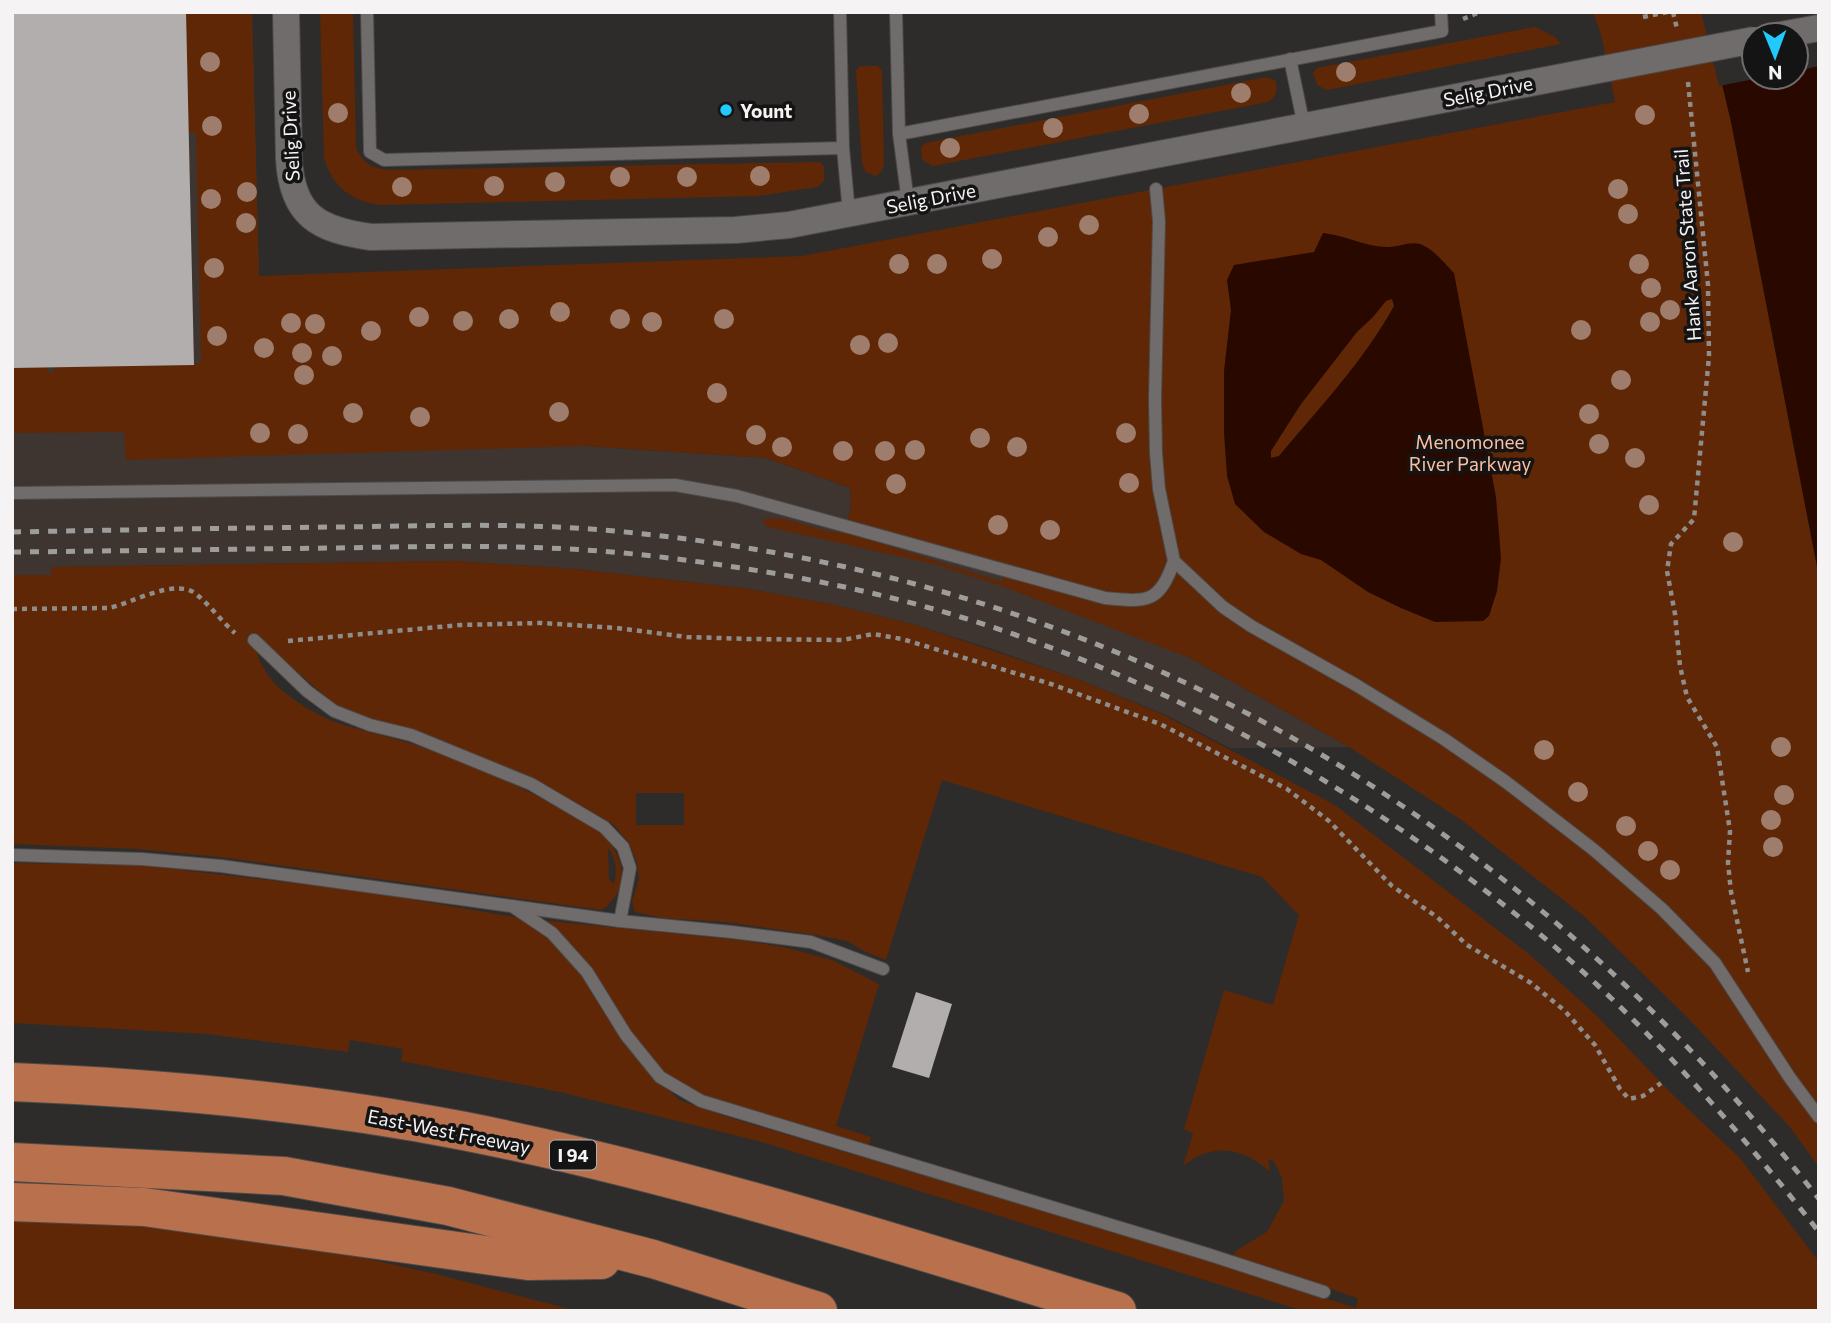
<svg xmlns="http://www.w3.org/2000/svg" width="1831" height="1323" viewBox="0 0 1831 1323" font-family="Commissioner,sans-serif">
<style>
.built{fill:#3e3531}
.green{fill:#5f2705;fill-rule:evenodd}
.water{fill:#290800;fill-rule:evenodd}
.pier{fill:#2e2c2a}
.building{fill:#b1aead}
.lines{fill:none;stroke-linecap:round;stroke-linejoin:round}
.lane-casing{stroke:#4c4a49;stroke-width:14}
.street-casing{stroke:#4c4a49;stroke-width:28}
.highway-casing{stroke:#4c4a49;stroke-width:40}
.path{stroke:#8f8d8c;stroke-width:4.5;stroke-dasharray:5 5;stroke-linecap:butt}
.lane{stroke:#6f6c6b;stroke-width:12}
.street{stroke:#6f6c6b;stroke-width:26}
.highway{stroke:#b8704d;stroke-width:38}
.rail{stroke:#9f9d9c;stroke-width:5;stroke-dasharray:9 9;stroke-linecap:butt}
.street-bridge-casing{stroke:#4c4a49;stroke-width:28;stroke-linecap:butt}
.street-bridge{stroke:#6f6c6b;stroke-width:26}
.tree{fill:#9f7d6c}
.poi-dot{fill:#21c9fd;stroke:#151414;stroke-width:2.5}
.labels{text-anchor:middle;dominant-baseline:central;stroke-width:7;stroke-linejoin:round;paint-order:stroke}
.shield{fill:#151414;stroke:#b2b0b0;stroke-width:2}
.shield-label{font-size:18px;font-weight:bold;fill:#f5f3f3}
.street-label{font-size:19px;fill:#f5f3f3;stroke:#151414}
.poi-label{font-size:19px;font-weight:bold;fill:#f5f3f3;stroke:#151414;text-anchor:start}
.park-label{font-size:19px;fill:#fcbfa2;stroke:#151414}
</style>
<rect width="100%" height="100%" fill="#2e2c2a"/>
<!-- built -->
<path class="built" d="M12 12H252L259 276 584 446 766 458 850 488 851 504 848 521 1001 565 1190 658 1349 747 1230 748 1164 714 1077 679 992 649 916 625 835 605 749 589 576 569 455 561 52 567 51 575H12Z"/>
<!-- green -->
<g class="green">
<path d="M186 12H252L259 276 802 256 1615 102 1601 34 1593 12H1705L1731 122 1819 577V1167L1789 1126 1688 1018 1585 917 1460 819 1349 747 1190 658 1004 587 937 565 768 527 763 523 764 519C792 514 818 535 845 532L1003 582 1001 565 848 521 851 504 850 488 766 458 584 446 126 460 124 432 12 433V368L48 367V372H54L55 367 194 365 201 362 196 133H189Z"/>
<path d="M320 12H353L356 148C364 165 374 169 392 170L820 162 824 167V181L817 187 758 196 381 205C352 202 332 186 324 158Z"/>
<path d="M1535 27 1555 37 1561 44 1327 90 1317 85 1313 73 1317 68Z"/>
<path d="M860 66H878L882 71 884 165 881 172 876 176 866 172 862 164 856 71Z"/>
<path d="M1267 77 1276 81C1277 91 1277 96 1268 102L933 166 922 160 921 148 925 143Z"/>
<path d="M455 561 576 569 749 589 835 605 916 625 1077 679 1164 715 1335 805 1529 954 1597 1016 1672 1094 1740 1158 1819 1262V1311H1304L762 1142 560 1092 401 1061 403 1049 350 1040 348 1052 207 1034 12 1023V863L140 865 369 892 519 918 738 940 783 947 832 960 879 984 836 1126 871 1137 868 1147 697 1094 673 1077 669 1090 679 1100 724 1116 1229 1267 1356 1308 1358 1298 1232 1257 1237 1250 1267 1232 1284 1201 1282 1178 1274 1161 1268 1159 1270 1172C1245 1147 1211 1142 1183 1166L1193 1134 1184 1129 1224 990 1273 1005 1299 915 1262 877 942 780 886 960 866 952 847 941 816 935 726 922 663 918 635 912 632 901 639 879 637 863 629 843 613 824 531 778 412 730 373 719 336 705 266 645 253 631C256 666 271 684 299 703 309 710 321 716 332 721 357 730 384 735 409 743 460 759 515 783 561 809 573 816 592 823 602 833 626 858 631 888 602 910L220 857 137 849 12 844V575H51V567ZM636 793H684V825H636ZM608 848C617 859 617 871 614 884L609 880Z"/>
<path d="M68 1218 281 1240 436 1274 577 1311H12V1219Z"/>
</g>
<!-- water -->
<g class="water">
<path d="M1705 12H1819V577L1731 122ZM1754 35H1796V77H1754Z"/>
<path d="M1323 233C1345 235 1365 247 1387 247 1398 247 1410 241 1420 244 1434 249 1444 263 1454 273L1496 497 1501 558 1497 591 1489 616 1483 621 1435 622 1401 608 1368 592 1321 560 1301 554 1264 532 1235 504 1227 476 1224 433V371L1231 310 1227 280 1234 265 1314 252ZM1392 299 1394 306C1363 362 1319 408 1279 456L1271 458V451L1301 404 1357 332 1373 317 1386 301Z"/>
</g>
<!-- pier -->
<path class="pier" d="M1701 12H1819V66L1796 71V35H1754V77H1764L1719 86Z"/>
<!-- building -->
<g class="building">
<path d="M12 12H186L194 365 12 368Z"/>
<path d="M916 992 952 1004 929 1078 892 1067Z"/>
</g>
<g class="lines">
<defs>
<g id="lane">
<path d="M367 12 370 152 384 160 843 148"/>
<path d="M840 12 843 148 849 213"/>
<path d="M896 12 899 134 908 202"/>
<path d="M1290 59 1304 126"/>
<path d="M899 134 1442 31 1441 12"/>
<path d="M1156 189 1159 221 1155 399 1156 453 1159 489 1174 561 1223 607 1251 626 1356 685 1444 739 1506 782 1594 850 1662 909 1715 963 1790 1078 1819 1117"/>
<path d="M12 493 675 485 737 496 1105 598C1147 602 1159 604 1174 561"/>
<path d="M254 640 307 691 334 711 370 725 411 735 531 784 604 827 623 847 630 868 620 921"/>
<path d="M12 855 142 859 221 866 620 921 732 932 811 942 883 969"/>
<path d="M512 906 552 933 587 972 626 1035 660 1077 701 1101 1207 1254 1324 1292"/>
</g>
<g id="street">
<path d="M286 12 289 159C292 215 318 230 371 237L736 230 789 225 1650 60"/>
<path d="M1780 35 1819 28"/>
</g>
<g id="highway">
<path d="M12 1082C164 1088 315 1102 464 1131 686 1175 901 1245 1117 1311"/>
<path d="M12 1162 284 1176 448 1206 653 1259 818 1311"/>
<path d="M12 1202 144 1207 528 1261 601 1260"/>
</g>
</defs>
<!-- lane casing -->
<use href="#lane" class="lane-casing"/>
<!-- street casing -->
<use href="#street" class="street-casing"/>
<!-- highway casing -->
<use href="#highway" class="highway-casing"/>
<!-- path -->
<g class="path">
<path d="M1673 12 1677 29"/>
<path d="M1643 17 1668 12"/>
<path d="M1463 19 1480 12"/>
<path d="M1688 82 1708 285 1709 356 1694 519 1671 544 1667 571 1675 614 1680 666 1687 697 1717 747 1730 831 1728 863 1731 892 1748 972"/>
<path d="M12 609 108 608C131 604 175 577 196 594 210 605 221 621 235 633"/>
<path d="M288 641 460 625 542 623 617 628 687 637 750 639 843 640 873 634 902 639 1051 684 1160 724 1287 789 1329 821 1392 886 1437 917 1467 945 1531 983 1565 1011 1595 1045 1620 1089 1629 1099 1643 1096 1661 1083"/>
</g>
<!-- lane -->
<use href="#lane" class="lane"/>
<!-- street -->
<use href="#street" class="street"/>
<!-- highway -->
<use href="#highway" class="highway"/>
<!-- rail -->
<g class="rail">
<path d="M12 532C121 530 229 528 337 527 422 526 507 523 591 529 1097 569 1507 801 1819 1199"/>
<path d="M12 552C121 551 230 549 338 548 437 546 536 544 634 554 745 566 857 585 964 618 1162 679 1346 780 1509 909 1626 1001 1727 1115 1819 1232"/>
</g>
<defs>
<path id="street-bridge" d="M1650 60 1754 40"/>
</defs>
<!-- street-bridge casing -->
<use href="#street-bridge" class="street-bridge-casing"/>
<!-- street-bridge -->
<use href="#street-bridge" class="street-bridge"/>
</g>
<!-- trees -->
<g class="tree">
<circle cx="210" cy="62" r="10"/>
<circle cx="1346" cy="72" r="10"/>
<circle cx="1241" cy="93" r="10"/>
<circle cx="338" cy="113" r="10"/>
<circle cx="1139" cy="114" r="10"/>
<circle cx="1645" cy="115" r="10"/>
<circle cx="212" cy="126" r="10"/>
<circle cx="1053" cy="128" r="10"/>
<circle cx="950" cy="148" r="10"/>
<circle cx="760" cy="176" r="10"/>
<circle cx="620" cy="177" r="10"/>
<circle cx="687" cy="177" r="10"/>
<circle cx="555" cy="182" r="10"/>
<circle cx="494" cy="186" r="10"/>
<circle cx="402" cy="187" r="10"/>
<circle cx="1618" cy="189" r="10"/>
<circle cx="247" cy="192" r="10"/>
<circle cx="211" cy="199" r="10"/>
<circle cx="1628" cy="214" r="10"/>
<circle cx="246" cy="223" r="10"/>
<circle cx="1089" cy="225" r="10"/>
<circle cx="1048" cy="237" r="10"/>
<circle cx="992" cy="259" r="10"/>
<circle cx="899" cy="264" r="10"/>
<circle cx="937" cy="264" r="10"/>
<circle cx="1639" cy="264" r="10"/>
<circle cx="214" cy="268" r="10"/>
<circle cx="1651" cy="288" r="10"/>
<circle cx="1670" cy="310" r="10"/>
<circle cx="560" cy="312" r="10"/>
<circle cx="419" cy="317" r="10"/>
<circle cx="509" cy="319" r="10"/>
<circle cx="620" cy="319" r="10"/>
<circle cx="724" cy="319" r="10"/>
<circle cx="463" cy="321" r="10"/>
<circle cx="652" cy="322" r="10"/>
<circle cx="1650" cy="322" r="10"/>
<circle cx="291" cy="323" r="10"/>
<circle cx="315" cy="324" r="10"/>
<circle cx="1581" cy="330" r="10"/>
<circle cx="371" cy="331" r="10"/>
<circle cx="217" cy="336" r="10"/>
<circle cx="888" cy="343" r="10"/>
<circle cx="860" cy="345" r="10"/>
<circle cx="264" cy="348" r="10"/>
<circle cx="302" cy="353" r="10"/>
<circle cx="332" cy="356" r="10"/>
<circle cx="304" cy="375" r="10"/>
<circle cx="1621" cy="380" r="10"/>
<circle cx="717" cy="393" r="10"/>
<circle cx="559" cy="412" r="10"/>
<circle cx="353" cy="413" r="10"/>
<circle cx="1589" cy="414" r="10"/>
<circle cx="420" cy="417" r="10"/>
<circle cx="260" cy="433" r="10"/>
<circle cx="1126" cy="433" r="10"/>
<circle cx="298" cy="434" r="10"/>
<circle cx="756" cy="435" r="10"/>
<circle cx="980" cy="438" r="10"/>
<circle cx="1599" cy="444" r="10"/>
<circle cx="782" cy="447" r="10"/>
<circle cx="1017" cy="447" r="10"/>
<circle cx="915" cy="450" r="10"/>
<circle cx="843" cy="451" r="10"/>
<circle cx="885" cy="451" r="10"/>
<circle cx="1635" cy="458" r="10"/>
<circle cx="1129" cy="483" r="10"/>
<circle cx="896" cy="484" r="10"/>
<circle cx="1649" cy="505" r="10"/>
<circle cx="998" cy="525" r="10"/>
<circle cx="1050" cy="530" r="10"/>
<circle cx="1733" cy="542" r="10"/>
<circle cx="1781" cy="747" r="10"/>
<circle cx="1544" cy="750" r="10"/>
<circle cx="1578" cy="792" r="10"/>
<circle cx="1784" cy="795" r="10"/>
<circle cx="1771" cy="820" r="10"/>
<circle cx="1626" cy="826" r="10"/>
<circle cx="1773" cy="847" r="10"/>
<circle cx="1648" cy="851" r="10"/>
<circle cx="1670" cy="870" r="10"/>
</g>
<!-- markers -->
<circle class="poi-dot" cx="726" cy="110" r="7"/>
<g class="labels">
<!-- shield labels -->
<rect class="shield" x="550" y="1140.5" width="46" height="29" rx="5"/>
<g class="shield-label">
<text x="573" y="1155">I 94</text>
</g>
<!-- street labels -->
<g class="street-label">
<text transform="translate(1488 91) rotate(-11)">Selig Drive</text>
<text transform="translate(290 136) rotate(-93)">Selig Drive</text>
<text transform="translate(931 198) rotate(-11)">Selig Drive</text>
<text transform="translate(1687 245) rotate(-94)">Hank Aaron State Trail</text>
<text transform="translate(449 1131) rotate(11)">East-West Freeway</text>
</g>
<!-- poi labels -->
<g class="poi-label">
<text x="740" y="110">Yount</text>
</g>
<!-- park labels -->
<g class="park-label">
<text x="1470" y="441">Menomonee<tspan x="1470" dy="22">River Parkway</tspan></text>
</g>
</g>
<!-- border -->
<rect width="1831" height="1323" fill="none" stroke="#f5f3f3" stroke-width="28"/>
<!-- north arrow -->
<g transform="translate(1775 56) rotate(179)"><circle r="33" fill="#151414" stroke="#6f6d6d" stroke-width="2"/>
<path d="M0-5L12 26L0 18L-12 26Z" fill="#21c9fd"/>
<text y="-10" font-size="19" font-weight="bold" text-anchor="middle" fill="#f5f3f3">N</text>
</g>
</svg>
